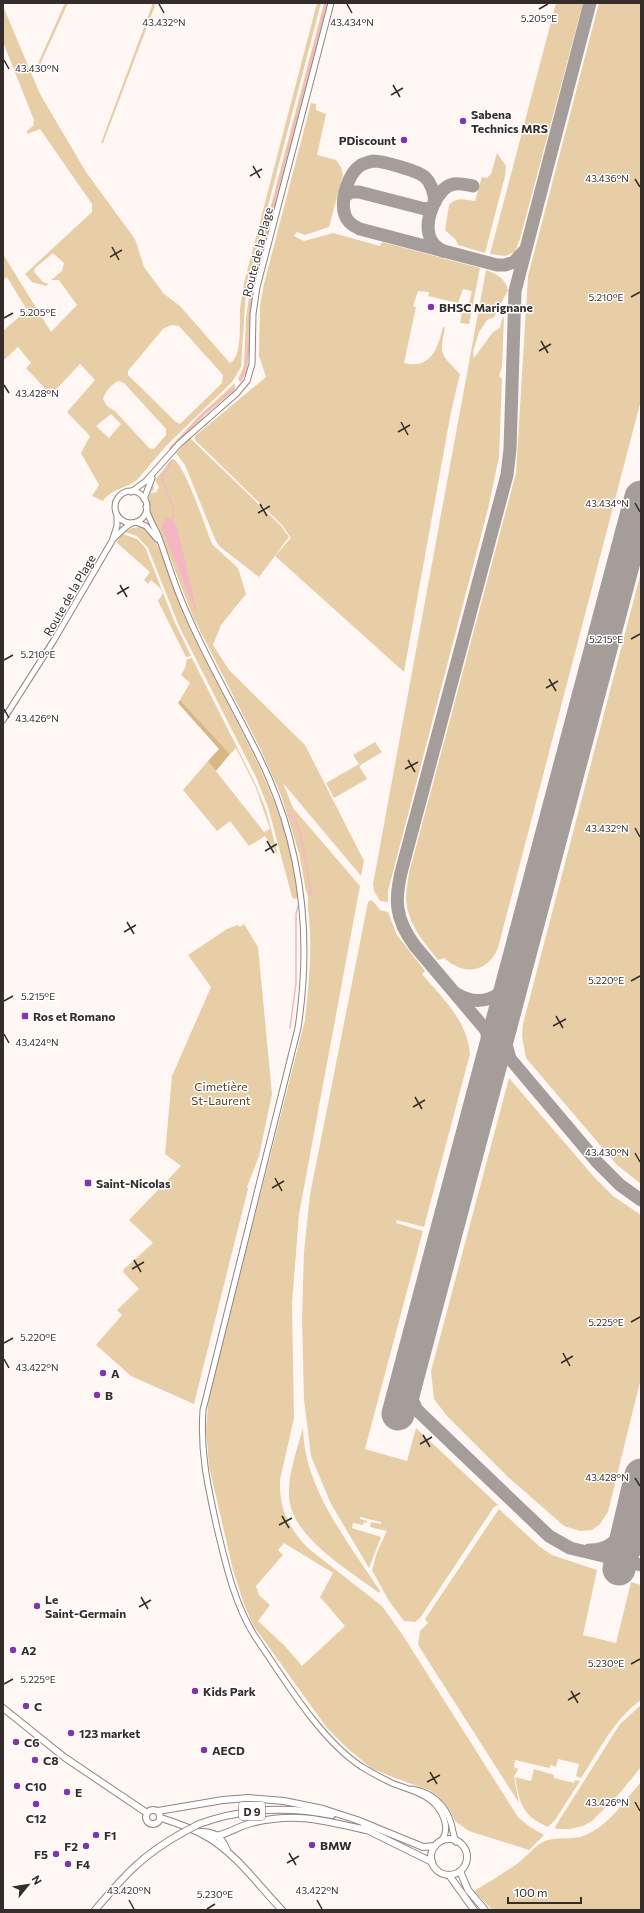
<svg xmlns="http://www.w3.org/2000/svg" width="644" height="1913" viewBox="0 0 644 1913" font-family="Commissioner,sans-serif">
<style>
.green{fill:#e7cea7;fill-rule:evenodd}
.forest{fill:#d7b784}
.water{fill:#f6b5c2}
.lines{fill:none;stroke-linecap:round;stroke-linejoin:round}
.stream{stroke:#f6b5c2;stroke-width:1.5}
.taxiway{stroke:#a49d9a;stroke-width:13}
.runway{stroke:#a49d9a;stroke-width:33}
.minor-casing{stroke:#93847e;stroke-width:7}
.major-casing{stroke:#93847e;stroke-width:8}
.minor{stroke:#fff;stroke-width:5}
.major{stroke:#fff;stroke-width:6}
.major-bridge-casing{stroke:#93847e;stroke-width:8;stroke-linecap:butt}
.major-bridge{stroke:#fff;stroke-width:6}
.ticks{fill:none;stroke:#342d2b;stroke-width:1.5}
.poi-dot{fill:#7f36a9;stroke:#fff;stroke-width:1.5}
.labels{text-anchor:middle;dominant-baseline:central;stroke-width:3;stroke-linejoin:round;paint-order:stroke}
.shield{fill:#fff;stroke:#716c6b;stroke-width:1}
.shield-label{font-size:11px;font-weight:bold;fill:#342d2b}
.poi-label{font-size:12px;font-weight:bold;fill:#342d2b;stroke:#fff;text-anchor:start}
.street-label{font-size:12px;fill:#342d2b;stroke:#fff}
.park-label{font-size:12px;fill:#564018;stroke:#fff}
.ticks-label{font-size:10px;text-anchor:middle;fill:#342d2b;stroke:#fff;stroke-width:3;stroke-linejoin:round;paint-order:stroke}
</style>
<rect width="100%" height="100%" fill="#fef7f4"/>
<!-- green -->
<g class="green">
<path d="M65 3H68L38 69 36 68Z"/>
<path d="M153 3H156L103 143H101Z"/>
<path d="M317 3H321L246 290 241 367 232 382 166 446 137 480C127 488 111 489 103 501L92 496 99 485 81 453 90 436 67 412 95 380 80 364 51 395 26 368 31 363 18 347 3 361V331L27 310 7 277 3 280V254L51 332 77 305 59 280H51L62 271 64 263 53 253 35 268 34 272 43 282 49 284 46 286 32 282 25 274 92 212V204L40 129 27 134V131L33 126 34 120 3 42V6L40 94 86 172 135 239 144 267 164 294 180 306 230 363C243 356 239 322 240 309 241 300 243 292 244 283ZM171 325 179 326 223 375 222 383 180 424 176 422 128 375V371L163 329ZM119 381 124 383 166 429V435L154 449 149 448 115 411 107 406 103 399C105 392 112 383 119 381ZM111 414 121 424 109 438 96 426Z"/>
<path d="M324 3H329L256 283 249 330 248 363 246 373 241 382 238 379 244 366 246 318 251 282Z"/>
<path d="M556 3H583L520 239 515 252 505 256 490 254Z"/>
<path d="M599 3H641V400L498 948C487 974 463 975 444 958L438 960C423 941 407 923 406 898 406 889 408 881 409 873L516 473 528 276Z"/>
<path d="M311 103 316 104V110L326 114 317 155 336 160 341 167 343 175 329 227 305 235 297 232 294 236 304 241 333 233 380 246 382 242 480 268 469 324 460 323 462 313H467L472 291 463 289 458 303 428 296 429 292 418 291 413 306 416 307 404 363C431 370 438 348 443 327L445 328C439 356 441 354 460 374L451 412 404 672 275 556 291 538 282 525 195 440V436L266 377 259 356 260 306 264 284Z"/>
<path d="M497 153 506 166 505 176 485 253 458 245 456 240 445 230 449 205C456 196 466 200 475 201L482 177 487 178 491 174Z"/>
<path d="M486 270C497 274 505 278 508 290L494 317 487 320 479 332 473 352 474 358 493 332 500 328 501 322 504 316 502 367 499 376 502 379 499 457 488 509 388 891V902L380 901 374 891 373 884Z"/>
<path d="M235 383V390L205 415 171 450 169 448 199 416Z"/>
<path d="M190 438 281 526 289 537 259 577 219 546 215 539 185 465 176 453Z"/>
<path d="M173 459C185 464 205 527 211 541L213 545 238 568 246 594 221 625 213 645 229 670 305 745 364 861 361 876 283 783 293 808 360 886 299 1214 292 1304 294 1418 280 1480C279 1509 289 1529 309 1549L382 1606 402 1634 518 1817 530 1827 544 1835 529 1850 469 1831 455 1821 450 1810 440 1798 429 1790 395 1778 371 1768 347 1748 327 1728 253 1625 244 1604 233 1570 209 1466 206 1429 209 1396 305 1020C309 982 313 946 308 909 307 902 310 898 306 891L299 853 281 795 259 746 193 617 161 534 151 515 149 496 153 484 154 489 150 493 156 492 159 487 155 480 170 461ZM284 1543 333 1573 320 1597 345 1626 302 1666 285 1646 258 1621 270 1605 259 1595 256 1586 283 1555 278 1550Z"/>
<path d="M140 527C159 535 165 566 172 584 201 663 249 733 278 812 289 840 294 869 298 898L294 899 292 897 268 807 256 777 179 626 148 548 137 536 125 532 132 528Z"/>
<path d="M123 534 137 539 145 547 175 623 191 656 186 657 158 601 163 593 160 588 151 580 148 584 144 580 150 572 116 542Z"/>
<path d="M641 572V1184L617 1165 526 1058 522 1036 523 1024Z"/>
<path d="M192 658 256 785 266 810 278 855 265 836 249 846 230 821 217 831 183 790 208 761 264 832 270 829 256 788 236 748 230 754 180 700 190 683 181 675 185 668 187 659Z"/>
<path d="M375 742 382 752 359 766 367 779 334 798 326 783 359 764 353 755Z"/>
<path d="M372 900 380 910 388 912 397 935 425 971 422 974C443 999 467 1020 470 1054L424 1227 397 1220 396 1223 423 1231 365 1449 407 1461 416 1428 498 1505 494 1507 420 1618 415 1622 404 1621 389 1601 372 1570 377 1552 387 1531 370 1527 371 1522 381 1524V1522L360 1517V1519L367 1521V1523L364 1522 363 1525 353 1523 352 1528 381 1537 369 1568 331 1504 311 1456 304 1399 302 1318 304 1252 310 1195 368 902Z"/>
<path d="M244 924 258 947 272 1094 259 1156 247 1187 248 1189 194 1404 131 1376 96 1345 122 1315 117 1310 139 1289 123 1272 124 1269 153 1243 129 1220 181 1166 165 1154 172 1076 211 987 188 955 227 929 238 925 240 927Z"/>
<path d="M509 1078 595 1178 613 1196 641 1215V1378L608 1512 600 1524 592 1530 580 1531 564 1526 508 1477 447 1416 434 1399 431 1371Z"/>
<path d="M303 1428C304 1488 348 1542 380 1591L379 1593C349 1570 292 1538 289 1497 288 1473 297 1450 303 1428Z"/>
<path d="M499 1509 540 1547 552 1555 597 1570 583 1635 616 1643 631 1582 641 1585V1700C614 1719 599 1751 581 1778L576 1776 579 1764 558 1759 556 1767 551 1765 549 1768 515 1760 514 1767 518 1769 514 1777 519 1803 418 1645 420 1631 428 1623 425 1619Z"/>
<path d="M641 1705V1767L619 1794 592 1821 583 1826 570 1829H556L555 1827 620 1724Z"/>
<path d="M534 1769 554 1775V1778L574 1783 575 1780 580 1781 555 1820 548 1827C521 1815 520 1803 515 1777L531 1781Z"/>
<path d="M641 1782V1910H492L474 1891C489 1882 504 1873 518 1863 526 1857 533 1848 541 1843 552 1836 568 1840 580 1837 607 1829 624 1801 641 1782Z"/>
</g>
<!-- forest -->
<path class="forest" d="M180 700 230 754 216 771 208 761 219 749 178 703Z"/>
<!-- water -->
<path class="water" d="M166 517 173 520 176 523 196 608 195 610 163 531 162 527Z"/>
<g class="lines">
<!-- stream -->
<g class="stream">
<path d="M240 381C254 353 247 317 252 285L326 3"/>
<path d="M170 449 204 413 234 388"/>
<path d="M172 461 162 478 173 508V520"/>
<path d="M288 815 295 819 300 833 311 892 309 895"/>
<path d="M290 1028 296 983V914L298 906"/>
</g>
<!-- taxiway -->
<g class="taxiway">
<path d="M590 3 515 291 510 449 507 475 403 865C394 898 394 918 415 946L598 1163 620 1185 641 1200"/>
<path d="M345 196 351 192H359L425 209 431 208 434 203"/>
<path d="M435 202C434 193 432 184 425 177 418 171 383 161 373 161 369 162 365 163 361 165 348 173 340 201 345 215 347 222 353 226 360 229L497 265H505L514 262 524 251"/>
<path d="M443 251C436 247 430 242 429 234 425 219 437 187 454 184 460 183 467 185 473 186"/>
<path d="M457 994C479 1008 505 998 515 974"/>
<path d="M504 1014V1037L509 1055"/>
<path d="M487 1035 492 1053 491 1065"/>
<path d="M410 1370 409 1393 417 1410 549 1536 570 1548 641 1565"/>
<path d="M633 1514V1528L641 1549"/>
<path d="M589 1550C616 1551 628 1527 633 1505"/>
</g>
<!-- runway -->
<g class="runway">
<path d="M398 1414 641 497"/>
<path d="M619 1569 641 1475"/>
</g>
<defs>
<g id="minor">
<circle cx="131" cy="507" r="16"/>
<path d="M131 492 146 481 179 444 237 393 247 381 252 364 253 314 257 287 331 3"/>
<path d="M144 499 152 478"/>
<path d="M146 507C148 519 155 527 159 538 168 562 175 587 186 611 210 668 243 720 268 776 303 856 311 942 298 1028L203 1410C200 1453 208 1487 217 1528 226 1565 234 1602 254 1635 283 1677 319 1739 362 1767 372 1773 383 1779 394 1784 408 1789 424 1793 435 1804 444 1814 451 1831 440 1842"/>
<path d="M136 522 146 526 157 539"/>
<path d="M114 538 127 526 132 523"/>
<path d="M3 720 54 640 112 541 117 526V516"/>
<path d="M412 1789C431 1792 446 1805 451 1823 453 1830 453 1835 456 1842"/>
</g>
<g id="major">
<path d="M3 1708 64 1757 147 1813"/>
<circle cx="153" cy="1817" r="7"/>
<path d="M158 1811 223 1800 248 1798 284 1801 323 1809 357 1820 423 1847 435 1846"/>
<path d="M161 1818C177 1823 194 1829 209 1838 238 1856 259 1886 282 1910"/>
<path d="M199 1824C243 1808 286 1806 332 1815"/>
<path d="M363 1828 432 1862"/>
<path d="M200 1832C215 1832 221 1836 227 1850"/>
<path d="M208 1837C224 1837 236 1827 251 1823 296 1812 322 1820 366 1830"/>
<circle cx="449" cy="1857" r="18"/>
<path d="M460 1871 468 1890 485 1910"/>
<path d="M449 1875 474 1910"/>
<path d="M95 1910C124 1876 142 1855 182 1833"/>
</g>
</defs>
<!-- minor casing -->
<use href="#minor" class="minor-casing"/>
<!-- major casing -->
<use href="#major" class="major-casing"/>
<!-- minor -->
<use href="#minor" class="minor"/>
<!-- major -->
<use href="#major" class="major"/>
<defs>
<path id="major-bridge" d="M182 1833 199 1824"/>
</defs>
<!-- major-bridge casing -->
<use href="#major-bridge" class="major-bridge-casing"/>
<!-- major-bridge -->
<use href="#major-bridge" class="major-bridge"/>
</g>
<!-- ticks -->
<path class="ticks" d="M159 4 164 13M347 4 352 13M539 9 548 4M4 60 9 69M393 85 400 97M391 95 403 88M253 166 260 178M250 176 262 169M635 179 640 187M112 247 119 260M110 257 122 250M631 297 640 292M4 318 13 313M541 341 548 353M539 351 551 344M4 385 9 393M401 422 408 435M398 432 410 425M635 503 640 512M260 504 267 516M258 513 270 506M120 585 127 597M117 594 129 587M631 639 640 634M4 660 13 655M549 679 556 691M546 688 558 681M4 709 9 718M408 760 415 772M405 769 418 762M635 828 640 837M267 841 274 853M265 851 277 844M127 922 134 934M124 932 136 925M631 981 640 976M4 1001 13 996M556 1016 563 1028M553 1026 566 1019M4 1034 9 1043M415 1097 422 1109M413 1107 425 1100M635 1153 640 1162M275 1178 282 1191M272 1188 284 1181M134 1260 141 1272M132 1269 144 1262M631 1322 640 1317M4 1343 13 1338M563 1353 570 1366M4 1359 9 1368M561 1363 573 1356M423 1435 430 1447M420 1444 432 1437M635 1478 640 1486M282 1516 289 1528M279 1525 292 1518M141 1597 148 1609M139 1607 151 1600M631 1664 640 1659M4 1684 13 1679M571 1691 578 1703M568 1700 580 1693M430 1772 437 1784M427 1782 440 1775M635 1802 640 1811M289 1853 296 1865M287 1863 299 1856M129 1900 134 1909M317 1900 322 1909M207 1909 215 1904"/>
<!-- markers -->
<g class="poi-dot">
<circle cx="463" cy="121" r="4"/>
<circle cx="404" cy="140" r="4"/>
<circle cx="431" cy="307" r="4"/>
<rect x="21" y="1012" width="8" height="8" rx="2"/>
<rect x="84" y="1179" width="8" height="8" rx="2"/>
<circle cx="103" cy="1373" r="4"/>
<circle cx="97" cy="1395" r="4"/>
<circle cx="37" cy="1606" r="4"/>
<circle cx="13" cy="1650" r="4"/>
<circle cx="195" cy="1691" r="4"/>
<circle cx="26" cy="1706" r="4"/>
<circle cx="71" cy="1733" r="4"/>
<circle cx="16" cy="1742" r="4"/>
<circle cx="204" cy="1750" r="4"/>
<circle cx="35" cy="1760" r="4"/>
<circle cx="17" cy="1786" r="4"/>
<circle cx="67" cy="1792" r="4"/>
<circle cx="36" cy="1804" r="4"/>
<circle cx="96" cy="1835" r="4"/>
<circle cx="312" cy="1845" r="4"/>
<circle cx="86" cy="1846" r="4"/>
<circle cx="56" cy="1854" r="4"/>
<circle cx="68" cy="1864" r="4"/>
</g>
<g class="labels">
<!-- shield labels -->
<rect class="shield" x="239" y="1802" width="26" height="18" rx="3"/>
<g class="shield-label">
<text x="252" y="1811">D 9</text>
</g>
<!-- poi labels -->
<g class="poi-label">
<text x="471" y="114">Sabena<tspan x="471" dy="14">Technics MRS</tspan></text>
<text x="396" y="140" text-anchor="end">PDiscount</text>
<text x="439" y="307">BHSC Marignane</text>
<text x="33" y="1016">Ros et Romano</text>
<text x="96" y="1183">Saint-Nicolas</text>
<text x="111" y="1373">A</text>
<text x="105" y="1395">B</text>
<text x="45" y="1599">Le<tspan x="45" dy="14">Saint-Germain</tspan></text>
<text x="21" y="1650">A2</text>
<text x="203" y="1691">Kids Park</text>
<text x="34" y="1706">C</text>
<text x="79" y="1733">123 market</text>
<text x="24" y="1742">C6</text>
<text x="212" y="1750">AECD</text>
<text x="43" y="1760">C8</text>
<text x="25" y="1786">C10</text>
<text x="75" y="1792">E</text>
<text x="36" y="1818" text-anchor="middle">C12</text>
<text x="104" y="1835">F1</text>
<text x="320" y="1845">BMW</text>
<text x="78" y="1846" text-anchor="end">F2</text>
<text x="48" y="1854" text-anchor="end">F5</text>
<text x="76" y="1864">F4</text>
</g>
<!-- street labels -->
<g class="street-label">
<text transform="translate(257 252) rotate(-76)">Route de la Plage</text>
<text transform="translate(69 595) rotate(-60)">Route de la Plage</text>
</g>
<!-- park labels -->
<g class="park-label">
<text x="221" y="1086">Cimetière<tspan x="221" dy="14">St-Laurent</tspan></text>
</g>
</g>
<g class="ticks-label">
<text x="539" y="22">5.205°E</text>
<text x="164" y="26">43.432°N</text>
<text x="352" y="26">43.434°N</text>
<text x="37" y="72">43.430°N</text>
<text x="607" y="182">43.436°N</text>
<text x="606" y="301">5.210°E</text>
<text x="38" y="316">5.205°E</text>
<text x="37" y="397">43.428°N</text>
<text x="607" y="507">43.434°N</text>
<text x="606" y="643">5.215°E</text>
<text x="38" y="658">5.210°E</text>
<text x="37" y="722">43.426°N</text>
<text x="607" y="832">43.432°N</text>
<text x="606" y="984">5.220°E</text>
<text x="38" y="1000">5.215°E</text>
<text x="37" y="1046">43.424°N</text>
<text x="607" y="1156">43.430°N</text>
<text x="606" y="1326">5.225°E</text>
<text x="38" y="1341">5.220°E</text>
<text x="37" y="1371">43.422°N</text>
<text x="607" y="1481">43.428°N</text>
<text x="606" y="1667">5.230°E</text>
<text x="38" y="1683">5.225°E</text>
<text x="607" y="1806">43.426°N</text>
<text x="129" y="1894">43.420°N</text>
<text x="317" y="1894">43.422°N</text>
<text x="215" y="1898">5.230°E</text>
</g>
<!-- border -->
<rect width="644" height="1913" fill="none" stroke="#342d2b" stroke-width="8"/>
<!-- north arrow -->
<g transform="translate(28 1885) rotate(60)" stroke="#ffffff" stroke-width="3" paint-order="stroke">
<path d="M0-3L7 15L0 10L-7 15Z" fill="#342d2b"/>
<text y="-6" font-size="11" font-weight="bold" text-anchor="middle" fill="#342d2b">N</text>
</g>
<!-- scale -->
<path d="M508 1897v6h73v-6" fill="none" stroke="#342d2b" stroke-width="2"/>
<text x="514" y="1897" font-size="12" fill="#342d2b" stroke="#ffffff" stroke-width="3" paint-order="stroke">100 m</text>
</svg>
